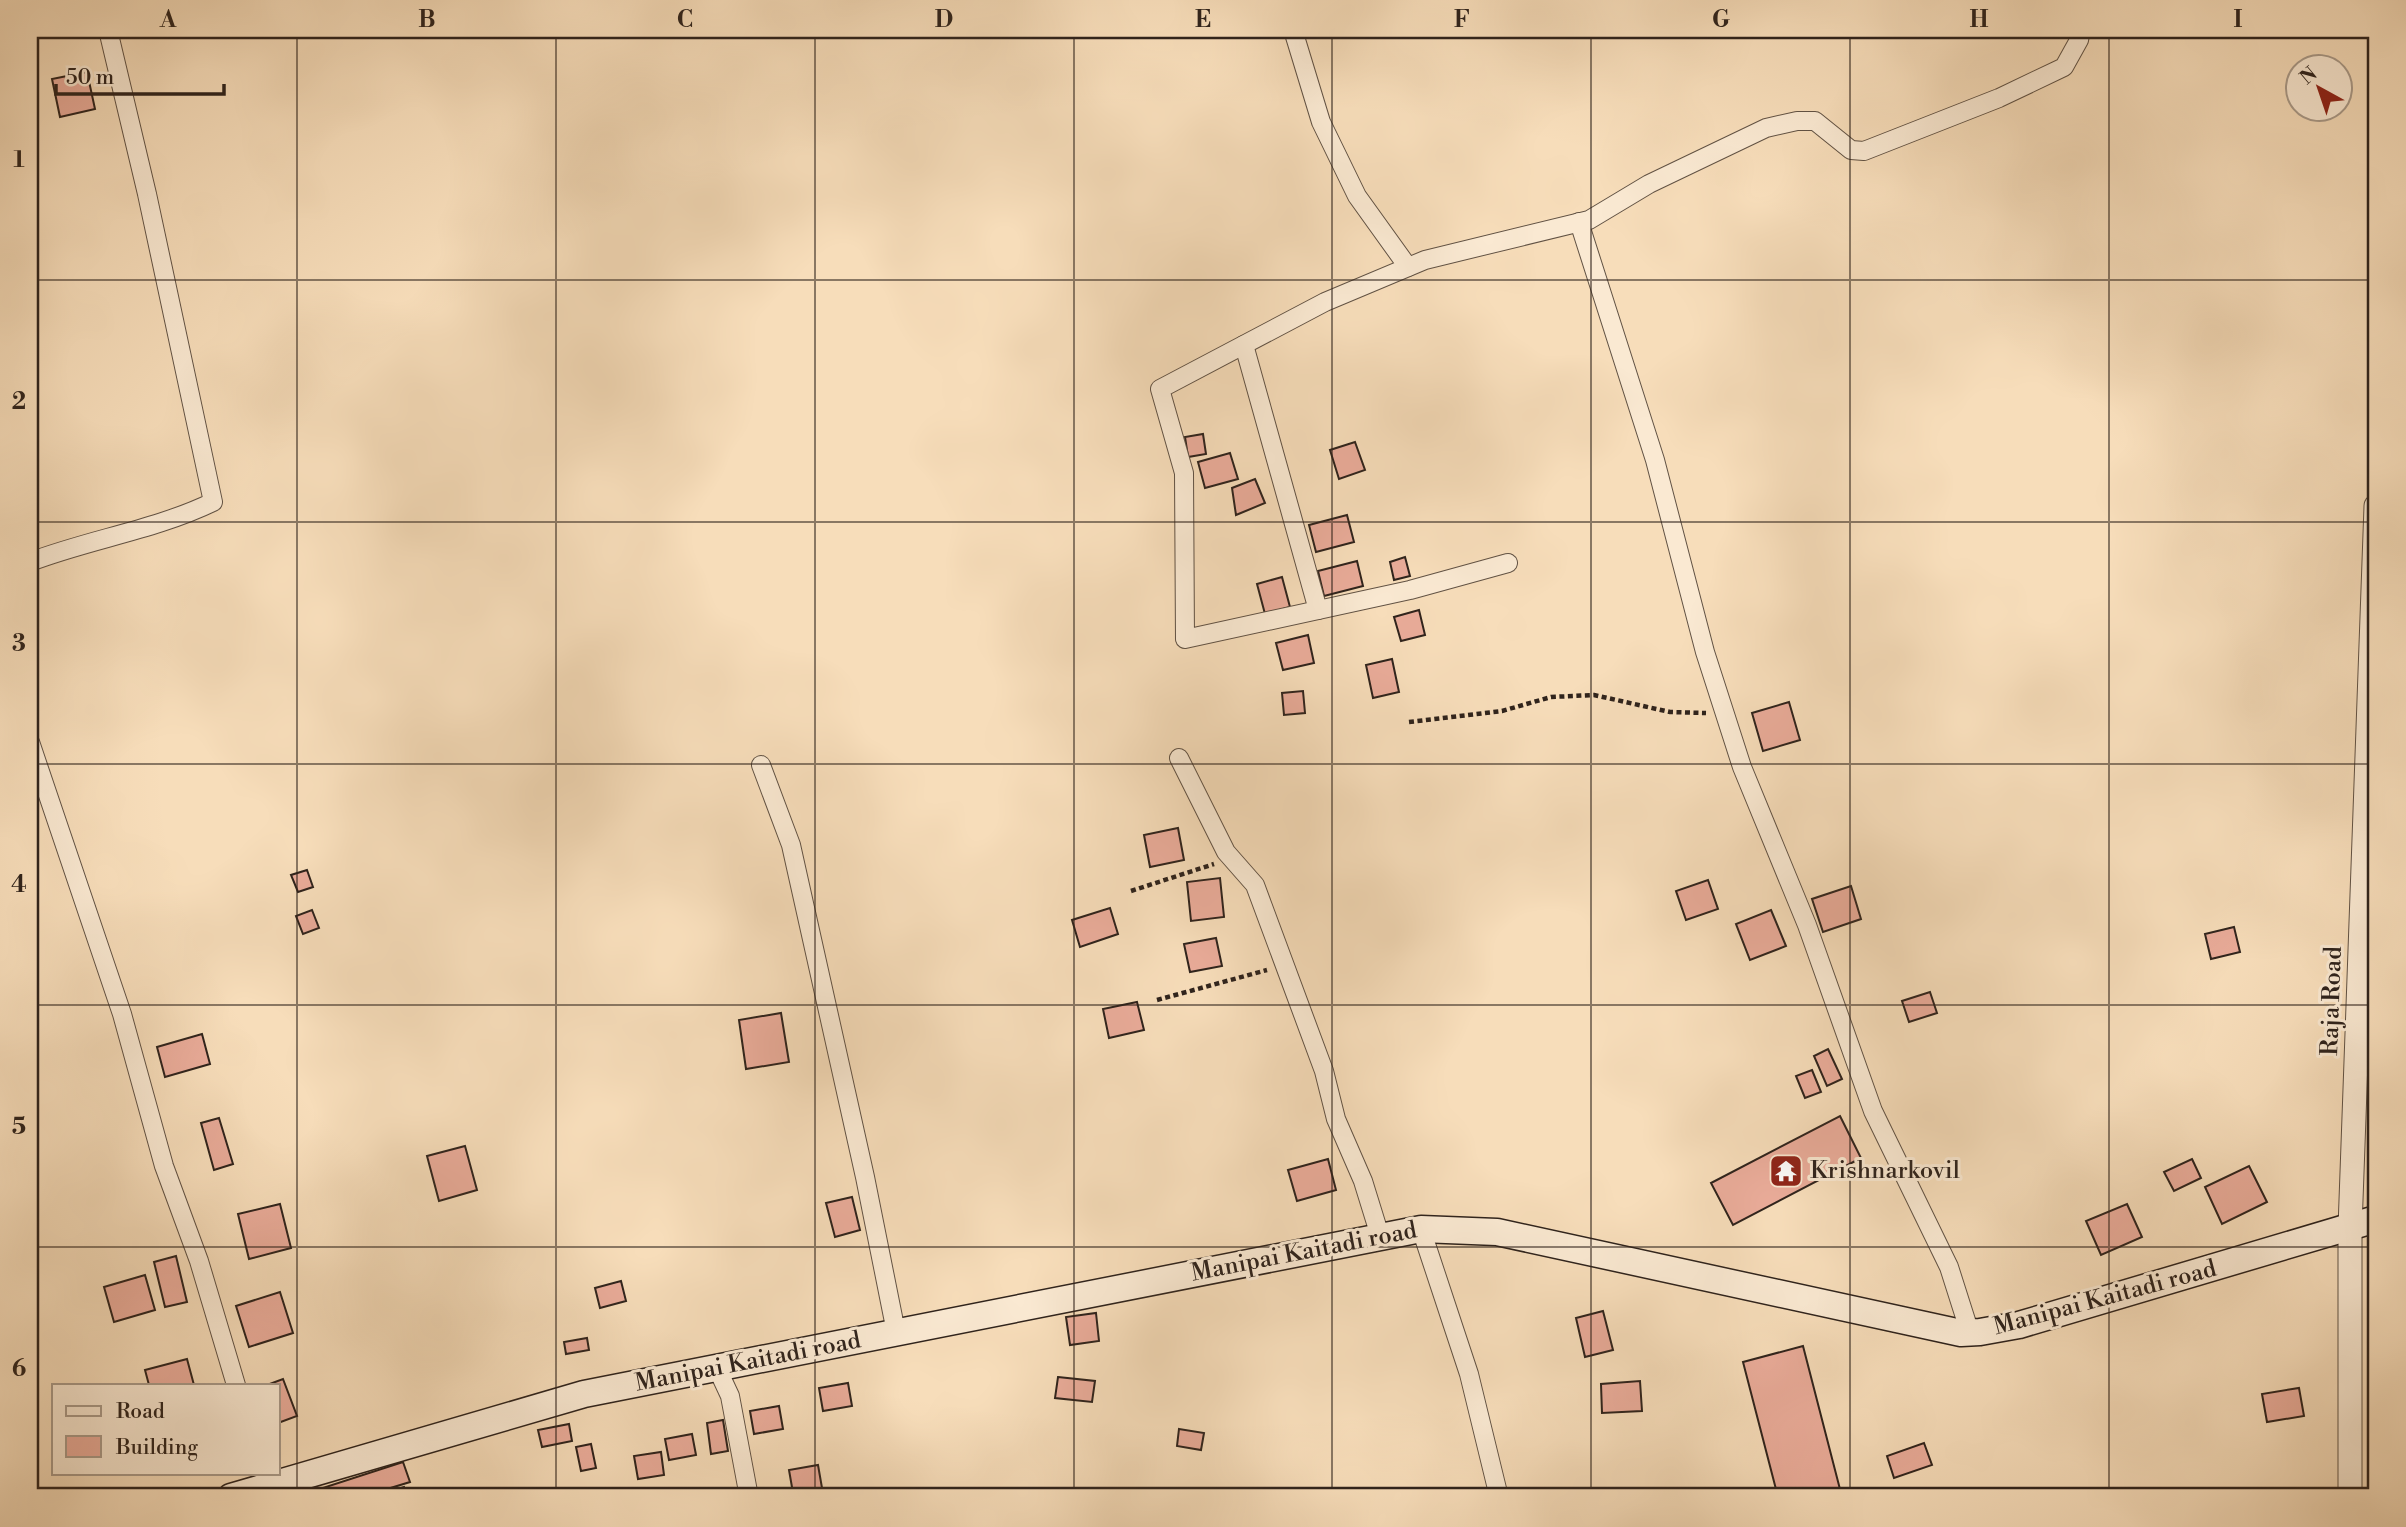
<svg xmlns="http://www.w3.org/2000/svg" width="2406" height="1527" viewBox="0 0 2406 1527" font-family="'Libre Bodoni',serif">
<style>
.building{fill:#eaac9a;stroke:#2f231c;stroke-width:2}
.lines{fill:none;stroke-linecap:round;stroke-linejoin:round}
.minor-casing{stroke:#615244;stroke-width:20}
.tertiary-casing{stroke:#615244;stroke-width:25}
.secondary-casing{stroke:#2f231c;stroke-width:29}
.path{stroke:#2f231c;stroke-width:4.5;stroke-dasharray:5 3.5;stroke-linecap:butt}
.minor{stroke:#fae9d2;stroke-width:18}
.tertiary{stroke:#fae9d2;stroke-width:23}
.secondary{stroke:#fae9d2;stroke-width:26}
.grid{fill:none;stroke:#2f231c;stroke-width:2;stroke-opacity:0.55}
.labels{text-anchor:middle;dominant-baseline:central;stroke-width:6;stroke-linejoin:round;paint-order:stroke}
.street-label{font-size:24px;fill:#2f231c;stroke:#fae9d2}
.poi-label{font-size:24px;fill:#2f231c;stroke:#fae9d2;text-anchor:start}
.neatline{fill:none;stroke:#2f231c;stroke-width:2.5}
.grid-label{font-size:23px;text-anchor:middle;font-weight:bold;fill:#2f231c}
</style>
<rect width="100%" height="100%" fill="#f7ddba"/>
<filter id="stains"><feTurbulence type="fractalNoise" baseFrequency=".00286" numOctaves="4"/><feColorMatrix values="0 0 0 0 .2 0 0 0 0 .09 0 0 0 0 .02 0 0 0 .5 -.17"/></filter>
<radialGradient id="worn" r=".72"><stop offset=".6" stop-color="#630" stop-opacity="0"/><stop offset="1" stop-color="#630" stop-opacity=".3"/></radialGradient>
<!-- building -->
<g class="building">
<path d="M87 72 95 109 60 117 52 79Z"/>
<path d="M1203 434 1206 454 1188 457 1185 437Z"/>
<path d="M1355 442 1365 470 1339 479 1330 450Z"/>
<path d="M1230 453 1238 479 1205 488 1198 462Z"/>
<path d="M1255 479 1265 503 1236 515 1232 488Z"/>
<path d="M1347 515 1354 542 1316 552 1309 525Z"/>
<path d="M1405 557 1410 576 1394 580 1390 562Z"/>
<path d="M1357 561 1363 586 1324 596 1318 571Z"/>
<path d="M1282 577 1290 607 1265 614 1257 584Z"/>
<path d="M1419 610 1425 635 1401 641 1394 617Z"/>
<path d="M1308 635 1314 663 1283 670 1276 643Z"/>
<path d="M1392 659 1399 692 1373 698 1366 665Z"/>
<path d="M1303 691 1305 713 1284 715 1282 693Z"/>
<path d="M1789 702 1800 740 1763 751 1752 713Z"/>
<path d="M1178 828 1184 860 1150 867 1144 835Z"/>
<path d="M307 870 313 887 298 892 291 875Z"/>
<path d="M1220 878 1224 917 1191 921 1187 882Z"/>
<path d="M1708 880 1718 909 1686 920 1676 891Z"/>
<path d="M1851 886 1861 919 1823 932 1812 899Z"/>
<path d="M1110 908 1118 934 1080 947 1072 920Z"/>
<path d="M312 910 319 928 303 934 296 916Z"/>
<path d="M1771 910 1786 946 1750 960 1736 924Z"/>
<path d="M2234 927 2240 952 2211 959 2205 934Z"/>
<path d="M1216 938 1222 966 1190 972 1184 944Z"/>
<path d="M1930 992 1937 1013 1909 1022 1902 1001Z"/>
<path d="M1137 1002 1144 1030 1109 1038 1103 1009Z"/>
<path d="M781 1013 789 1062 746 1069 739 1020Z"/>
<path d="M202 1034 210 1064 165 1077 157 1047Z"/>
<path d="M1828 1049 1842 1079 1827 1086 1814 1056Z"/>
<path d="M1812 1070 1821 1092 1805 1098 1796 1076Z"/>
<path d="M1840 1116 1861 1158 1733 1225 1711 1183Z"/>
<path d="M219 1118 233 1164 214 1170 201 1123Z"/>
<path d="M465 1146 477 1190 439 1201 427 1156Z"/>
<path d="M1328 1159 1336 1190 1297 1201 1288 1170Z"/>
<path d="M2192 1159 2201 1178 2174 1191 2164 1172Z"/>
<path d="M2249 1166 2267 1202 2222 1224 2205 1187Z"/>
<path d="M852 1197 860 1230 835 1237 826 1203Z"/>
<path d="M280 1204 291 1248 249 1259 238 1214Z"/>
<path d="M2127 1204 2142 1237 2101 1255 2086 1221Z"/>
<path d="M176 1256 187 1302 165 1307 154 1262Z"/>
<path d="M145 1275 155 1310 114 1322 104 1287Z"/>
<path d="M621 1281 626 1301 600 1308 595 1288Z"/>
<path d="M280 1292 293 1333 249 1347 236 1306Z"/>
<path d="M1603 1311 1613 1350 1585 1357 1576 1318Z"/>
<path d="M1096 1313 1099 1341 1070 1345 1066 1317Z"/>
<path d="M587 1338 589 1350 566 1354 564 1342Z"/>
<path d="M1803 1346 1842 1497H1778L1743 1362Z"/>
<path d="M187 1359 194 1385H149L145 1370Z"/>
<path d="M1058 1377 1095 1381 1092 1402 1055 1398Z"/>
<path d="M283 1379 297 1416 278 1423V1385H267Z"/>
<path d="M1640 1381 1642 1411 1602 1413 1601 1384Z"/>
<path d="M848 1383 852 1406 823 1411 819 1388Z"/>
<path d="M2299 1388 2304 1416 2267 1422 2262 1394Z"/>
<path d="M779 1406 783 1429 754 1434 750 1411Z"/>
<path d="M723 1420 728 1451 711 1454 707 1423Z"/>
<path d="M569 1424 572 1441 542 1447 538 1430Z"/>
<path d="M1179 1429 1204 1433 1201 1450 1177 1446Z"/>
<path d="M692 1434 696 1455 669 1460 665 1439Z"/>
<path d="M1924 1443 1932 1465 1894 1478 1887 1456Z"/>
<path d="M591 1444 596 1468 581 1471 576 1447Z"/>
<path d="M661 1452 664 1475 638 1479 634 1456Z"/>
<path d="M403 1462 410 1482 361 1497H302L301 1495Z"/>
<path d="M818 1465 822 1488 793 1493 789 1470Z"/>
<path d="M404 1487 407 1497H373Z"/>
</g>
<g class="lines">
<defs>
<g id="minor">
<path d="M1293 30 1321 122 1357 196 1408 267"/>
<path d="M1579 222 1655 460 1705 652 1742 767 1807 925 1873 1111 1949 1267 1970 1333"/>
<path d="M1244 345 1318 610"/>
<path d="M30 562C90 539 155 530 213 502L147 194 108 30"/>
<path d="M1508 563 1410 590 1185 639 1184 473 1160 389 1325 302 1425 260 1589 220 1649 184 1766 128 1797 121H1815L1851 150 1864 151 1999 98 2064 67 2079 40 2081 30"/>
<path d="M30 742 122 1014 164 1166 199 1261 236 1385"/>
<path d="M1179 758 1226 852 1255 885 1324 1071 1336 1119 1363 1181 1380 1236"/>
<path d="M761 765 791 845 865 1177 896 1332"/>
<path d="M1421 1229 1469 1374 1499 1497"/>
<path d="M717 1368 730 1396 749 1497"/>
</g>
<path id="tertiary" d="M2350 1497V1228L2376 506"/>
<path id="secondary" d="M231 1497 584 1394 1421 1229 1497 1232 1961 1333 1980 1332 2019 1325 2376 1219"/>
</defs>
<!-- minor casing -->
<use href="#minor" class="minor-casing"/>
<!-- tertiary casing -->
<use href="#tertiary" class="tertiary-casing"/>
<!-- secondary casing -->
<use href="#secondary" class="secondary-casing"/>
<!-- path -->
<g class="path">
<path d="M1409 722 1502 711 1551 697 1594 695 1670 712 1706 713"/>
<path d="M1131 891 1214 864"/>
<path d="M1157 1000 1267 970"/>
</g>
<!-- minor -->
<use href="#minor" class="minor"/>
<!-- tertiary -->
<use href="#tertiary" class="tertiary"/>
<!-- secondary -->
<use href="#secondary" class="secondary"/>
</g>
<!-- grid -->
<path class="grid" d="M297 30V1497M556 30V1497M815 30V1497M1074 30V1497M1332 30V1497M1591 30V1497M1850 30V1497M2109 30V1497M30 280H2376M30 522H2376M30 764H2376M30 1005H2376M30 1247H2376"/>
<!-- icons -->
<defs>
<symbol id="temple-square" viewBox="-11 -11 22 22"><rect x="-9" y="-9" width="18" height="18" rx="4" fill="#8f2418" stroke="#fae9d2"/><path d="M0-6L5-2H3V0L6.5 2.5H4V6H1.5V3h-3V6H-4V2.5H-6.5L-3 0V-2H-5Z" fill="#fff"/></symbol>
</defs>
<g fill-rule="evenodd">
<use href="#temple-square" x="1767" y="1152" width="38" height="38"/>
</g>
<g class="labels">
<!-- street labels -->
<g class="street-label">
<text transform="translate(2332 1001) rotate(-88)">Raja Road</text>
<text transform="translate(1304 1252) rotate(-11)">Manipai Kaitadi road</text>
<text transform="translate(2105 1298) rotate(-15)">Manipai Kaitadi road</text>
<text transform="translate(748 1362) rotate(-11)">Manipai Kaitadi road</text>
</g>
<!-- poi labels -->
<g class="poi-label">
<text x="1810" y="1171">Krishnarkovil</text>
</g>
</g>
<!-- margin -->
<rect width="2406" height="1527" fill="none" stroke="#f7ddba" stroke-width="77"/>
<!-- legend -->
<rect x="52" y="1384" width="228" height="91" fill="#fae9d2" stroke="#a99a89" stroke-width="2"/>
<rect x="66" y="1406" width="35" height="10" fill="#fae9d2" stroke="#a99a89" stroke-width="2"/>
<text x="116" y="1418" font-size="21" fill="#2f231c">Road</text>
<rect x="66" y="1436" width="35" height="21" fill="#eaac9a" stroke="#a99a89" stroke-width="2"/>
<text x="116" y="1454" font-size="21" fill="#2f231c">Building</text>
<!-- north arrow -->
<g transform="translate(2319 88) rotate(320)"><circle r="33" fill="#fae9d2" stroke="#a99a89" stroke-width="2"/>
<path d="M0-5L12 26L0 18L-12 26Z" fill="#8f2418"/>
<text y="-10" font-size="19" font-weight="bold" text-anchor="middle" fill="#2f231c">N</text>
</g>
<!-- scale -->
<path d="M56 84v10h168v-10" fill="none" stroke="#2f231c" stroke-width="3.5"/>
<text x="66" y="84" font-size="21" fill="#2f231c" stroke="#fae9d2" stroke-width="5" paint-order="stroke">50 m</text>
<rect x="38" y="38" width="2330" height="1450" class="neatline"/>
<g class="grid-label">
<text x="168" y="27">A</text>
<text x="427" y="27">B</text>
<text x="685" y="27">C</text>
<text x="944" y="27">D</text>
<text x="1203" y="27">E</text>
<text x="1462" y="27">F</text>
<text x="1721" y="27">G</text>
<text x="1979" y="27">H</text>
<text x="2238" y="27">I</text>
<text x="19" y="167">1</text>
<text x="19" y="409">2</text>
<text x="19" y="651">3</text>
<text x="19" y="892">4</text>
<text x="19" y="1134">5</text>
<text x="19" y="1376">6</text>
</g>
<rect width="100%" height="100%" filter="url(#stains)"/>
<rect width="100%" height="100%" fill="url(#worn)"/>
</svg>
